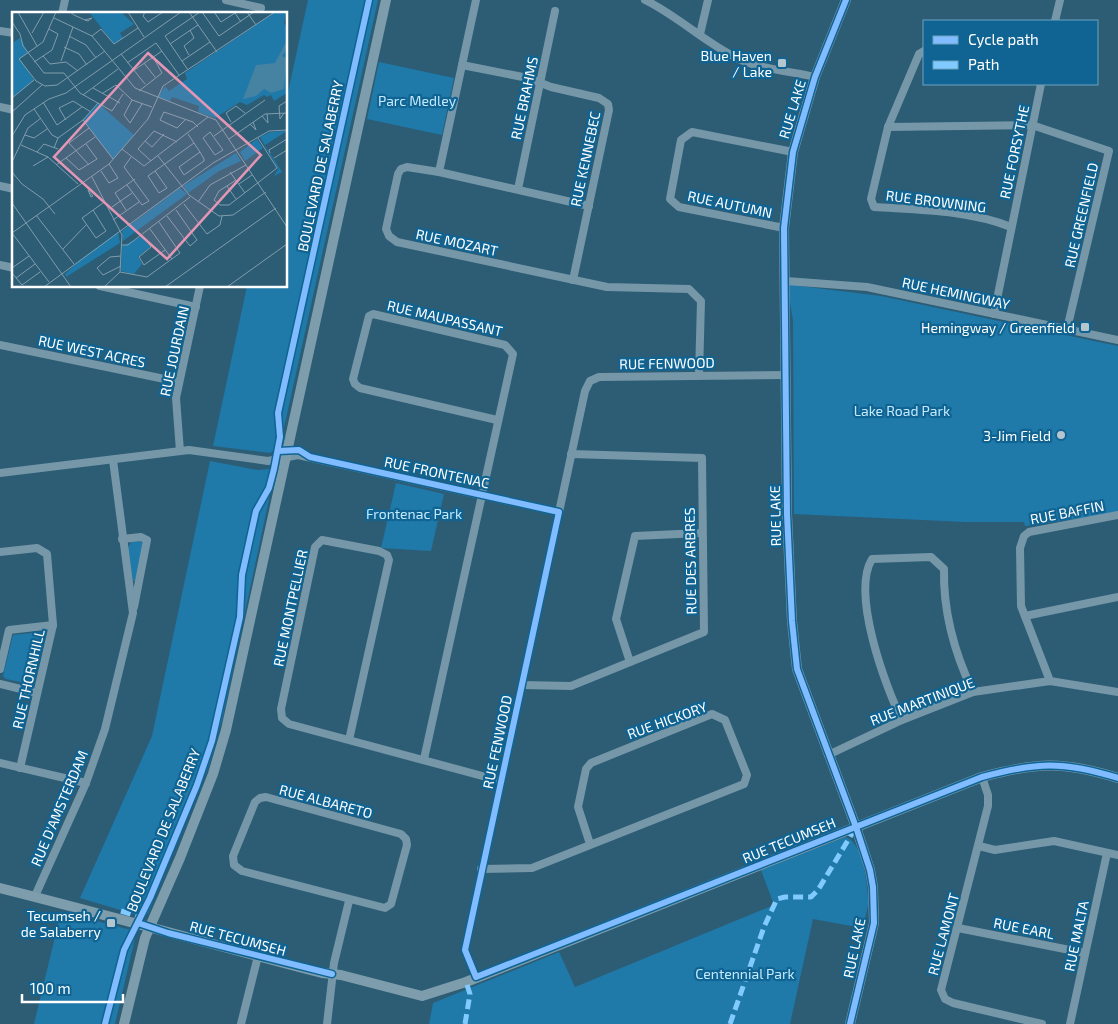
<svg xmlns="http://www.w3.org/2000/svg" width="1118" height="1024" viewBox="0 0 1118 1024" font-family="'Exo 2',sans-serif">
<style>
.green{fill:#1f79a9}
.lines{fill:none;stroke-linecap:round;stroke-linejoin:round}
.street{stroke:#7597a8;stroke-width:8}
.secondary{stroke:#7d9dac;stroke-width:10}
.quiet{stroke:#80caff;stroke-width:5;stroke-dasharray:10 5;stroke-linecap:butt}
.cycleway-casing{stroke:#0f6493;stroke-width:9}
.cycleway{stroke:#80bcff;stroke-width:6}
.poi-dot{fill:#b6c6cf;stroke:#0f6493;stroke-width:2}
.labels{text-anchor:middle;dominant-baseline:central;stroke-width:4.5;stroke-linejoin:round;paint-order:stroke}
.poi-label{font-size:14px;fill:#fff;stroke:#0f6493;text-anchor:end}
.street-label{font-size:14px;fill:#fff;stroke:#0f6493}
.park-label{font-size:14px;fill:#c3eafe;stroke:#0f6493}
.inset-road{fill:none;stroke:#819dac;stroke-width:1}
.view{fill:#e497b5;fill-opacity:0.15;stroke:#e497b5;stroke-width:2.5}
.inset-edge{fill:none;stroke:#fff;stroke-width:2.5}
</style>
<rect width="100%" height="100%" fill="#2d5c75"/>
<!-- green -->
<g class="green">
<path d="M308 0H378L280 446 270 453 213 446 247 286H286V101Z"/>
<path d="M379 62 454 78 442 135 367 119Z"/>
<path d="M786 281 800 286 881 296 1118 346V513L1025 526 1024 522H965L794 514 793 320Z"/>
<path d="M210 461 258 470 270 469 274 476 222 720 209 765 148 914 137 915 80 898 152 736Z"/>
<path d="M396 483 444 494 431 551 381 548Z"/>
<path d="M141 541 144 546 135 581H133L128 548 131 542Z"/>
<path d="M40 632 44 635 33 681 30 684 6 679 3 676 13 635Z"/>
<path d="M845 837C863 840 869 890 868 905 867 913 864 921 862 928L813 919 790 1024H429L433 1003 559 952 575 987 774 905 761 870Z"/>
<path d="M61 912 131 930 135 938 115 1024H34Z"/>
</g>
<g class="lines">
<!-- street -->
<g class="street">
<path d="M226 0 261 8"/>
<path d="M645 0C676 15 702 40 733 56 756 69 789 71 815 77"/>
<path d="M62 14 65 0"/>
<path d="M1055 21 1060 0"/>
<path d="M0 31 14 33"/>
<path d="M700 34 708 0"/>
<path d="M924 51 919 54 888 127 871 199 874 207C920 210 968 210 1011 227"/>
<path d="M462 65 528 78 551 87 599 98 608 104 609 110 573 280"/>
<path d="M0 107 14 110"/>
<path d="M888 127 1032 125 1109 151 1067 329"/>
<path d="M439 172 476 0"/>
<path d="M0 186 14 189"/>
<path d="M518 189 555 11"/>
<path d="M589 206 439 172 407 167 401 169 398 174 386 229 389 236 397 242 607 287 689 289 701 301 699 375"/>
<path d="M784 228 679 207 670 199 681 140 692 132 793 152"/>
<path d="M0 265 14 268"/>
<path d="M786 281 867 287 1118 340"/>
<path d="M100 286 196 307"/>
<path d="M994 314 1041 84"/>
<path d="M0 345 179 382"/>
<path d="M180 451 176 398 200 286"/>
<path d="M0 473 189 450 268 461 298 455 559 512"/>
<path d="M122 539 141 537 147 540 134 607"/>
<path d="M0 552 37 548 47 554 53 625 20 768"/>
<path d="M1025 616 1118 597"/>
<path d="M630 662 616 619 635 536 701 533"/>
<path d="M0 669 9 630 53 625"/>
<path d="M1050 681 1021 606 1020 548 1024 536 1029 532 1118 515"/>
<path d="M0 684 37 693"/>
<path d="M522 685 571 686 704 632 702 458 571 454"/>
<path d="M902 720C885 686 851 593 872 559L931 557 944 569C943 613 954 652 973 692"/>
<path d="M349 740 389 560 387 555 379 551 322 540 315 547 281 709 282 718 289 724 501 781"/>
<path d="M828 755 902 720 973 692 1050 681 1118 692"/>
<path d="M424 759 513 354 505 345 373 314 369 316 353 379 355 384 360 388 497 420"/>
<path d="M0 763 86 783"/>
<path d="M982 777 988 795V806L941 990 945 999 953 1003 1042 1024"/>
<path d="M266 797 401 834 406 839 407 845 391 904 385 908 242 871 234 865 233 856 255 802 260 798Z"/>
<path d="M979 846 995 850 1054 841 1118 855"/>
<path d="M481 869 532 868 744 784 747 775 725 720 712 714 591 763 586 769 578 807 590 844"/>
<path d="M35 896 86 783 105 729 133 613 113 460"/>
<path d="M958 928 1085 953"/>
<path d="M476 977 465 950 585 391 590 381 599 377 786 375"/>
<path d="M241 1024 258 956"/>
<path d="M327 1024 334 963 349 901"/>
<path d="M1070 1024 1107 853"/>
</g>
<!-- secondary -->
<g class="secondary">
<path d="M846 0 815 77 793 152 784 228 787 514 792 621 797 669 856 827 870 870 873 887 874 923 850 1024"/>
<path d="M0 888C108 915 214 945 322 973L341 975 422 996 466 982 982 777C1037 762 1063 761 1118 778"/>
<path d="M124 1024 145 938 180 858 213 774 226 730 386 0"/>
</g>
<!-- quiet -->
<g class="quiet">
<path d="M121 911 140 917"/>
<path d="M465 1024 470 994 466 982"/>
<path d="M730 1024 764 927 777 899 785 897H811L818 890 856 827"/>
</g>
<defs>
<g id="cycleway">
<path d="M846 0 815 77 793 152 784 228 787 514 792 621 797 669 856 827 870 870 873 887 874 923 850 1024"/>
<path d="M278 451 299 450 310 457 559 512 465 950 476 977 982 777C1037 762 1063 761 1118 778"/>
<path d="M138 923 168 933 332 974"/>
<path d="M105 1024 124 950 150 898 197 785 212 741 240 617 242 575 256 511 269 488 274 469 280 437 278 413 369 0"/>
</g>
</defs>
<!-- cycleway casing -->
<use href="#cycleway" class="cycleway-casing"/>
<!-- cycleway -->
<use href="#cycleway" class="cycleway"/>
</g>
<!-- markers -->
<g class="poi-dot">
<rect x="777" y="58" width="10" height="10" rx="2.5"/>
<rect x="1080" y="322" width="10" height="10" rx="2.5"/>
<circle cx="1061" cy="435" r="5"/>
<rect x="106" y="918" width="10" height="10" rx="2.5"/>
</g>
<g class="labels">
<!-- poi labels -->
<g class="poi-label">
<text x="772" y="55">Blue Haven<tspan x="772" dy="16">/ Lake</tspan></text>
<text x="1075" y="327">Hemingway / Greenfield</text>
<text x="1051" y="435">3-Jim Field</text>
<text x="101" y="915">Tecumseh /<tspan x="101" dy="16">de Salaberry</tspan></text>
</g>
<!-- street labels -->
<g class="street-label">
<text transform="translate(524 98) rotate(-78)">RUE BRAHMS</text>
<text transform="translate(792 109) rotate(-73)">RUE LAKE</text>
<text transform="translate(1014 152) rotate(-78)">RUE FORSYTHE</text>
<text transform="translate(585 159) rotate(-78)">RUE KENNEBEC</text>
<text transform="translate(320 166) rotate(-78)">BOULEVARD DE SALABERRY</text>
<text transform="translate(936 201) rotate(7)">RUE BROWNING</text>
<text transform="translate(730 204) rotate(12)">RUE AUTUMN</text>
<text transform="translate(1081 215) rotate(-77)">RUE GREENFIELD</text>
<text transform="translate(457 242) rotate(12)">RUE MOZART</text>
<text transform="translate(956 293) rotate(12)">RUE HEMINGWAY</text>
<text transform="translate(445 318) rotate(13)">RUE MAUPASSANT</text>
<text transform="translate(92 351) rotate(12)">RUE WEST ACRES</text>
<text transform="translate(174 351) rotate(-78)">RUE JOURDAIN</text>
<text transform="translate(667 363) rotate(-1)">RUE FENWOOD</text>
<text transform="translate(437 472) rotate(12)">RUE FRONTENAC</text>
<text transform="translate(1067 512) rotate(-11)">RUE BAFFIN</text>
<text transform="translate(775 516) rotate(-91)">RUE LAKE</text>
<text transform="translate(690 561) rotate(-91)">RUE DES ARBRES</text>
<text transform="translate(290 608) rotate(-78)">RUE MONTPELLIER</text>
<text transform="translate(28 679) rotate(-77)">RUE THORNHILL</text>
<text transform="translate(922 701) rotate(-21)">RUE MARTINIQUE</text>
<text transform="translate(667 720) rotate(-20)">RUE HICKORY</text>
<text transform="translate(497 742) rotate(-78)">RUE FENWOOD</text>
<text transform="translate(326 801) rotate(15)">RUE ALBARETO</text>
<text transform="translate(59 808) rotate(-67)">RUE D'AMSTERDAM</text>
<text transform="translate(163 830) rotate(-68)">BOULEVARD DE SALABERRY</text>
<text transform="translate(789 840) rotate(-22)">RUE TECUMSEH</text>
<text transform="translate(1024 928) rotate(11)">RUE EARL</text>
<text transform="translate(943 934) rotate(-75)">RUE LAMONT</text>
<text transform="translate(1076 936) rotate(-78)">RUE MALTA</text>
<text transform="translate(238 938) rotate(15)">RUE TECUMSEH</text>
<text transform="translate(854 948) rotate(-78)">RUE LAKE</text>
</g>
<!-- park labels -->
<g class="park-label">
<text x="417" y="100">Parc Medley</text>
<text x="902" y="410">Lake Road Park</text>
<text x="414" y="513">Frontenac Park</text>
<text x="745" y="973">Centennial Park</text>
</g>
</g>
<!-- overview -->
<g transform="translate(12 12)">
<rect width="275" height="275" fill="#2d5c75"/>
<path d="M77 0H109L122 12 108 21 111 26 102 32ZM263 0H275L272 11 275 16V81L262 89 259 83 255 85 252 83 235 93 228 90 203 106 186 100 187 94 160 85 158 89 146 85 153 74 157 79 175 67 173 61ZM8 26 16 41 8 47 22 68 0 86V31ZM86 91 122 123 101 147 71 108ZM275 119 253 133 270 160 262 164 266 157 248 125 258 120ZM245 127 251 136 233 149 228 140ZM224 141 229 149 207 159 176 181 171 174ZM168 176 175 182 111 229 110 219ZM106 220 108 231 54 265 53 262 68 248ZM130 224 138 235 126 245 130 252 122 262 109 259 110 234Z" fill="#1f79a9"/>
<path d="M275 28V38L270 44 275 46 272 77 259 81 252 77 244 84 231 87 244 53 263 51Z" fill="#4682a2"/>
<path class="inset-road" d="M6 0 25 34M44 0 31 30 7 47 24 69 33 74 45 73 93 39M58 0 62 3 73 8 76 9 80 6 73 8M116 0 132 25M133 0 131 4 136 10 151 0M177 0 205 40M190 0 207 24 242 0M202 0 209 10 223 1 229 10M235 0 244 13M42 6 80 24 123 76 204 108 275 215M0 10 8 22 11 34 32 61H52L68 81 100 99 111 82M20 21 32 0M57 24 74 33 84 46M80 24 89 17 102 32 126 16M158 32 186 13M52 35 67 42 75 53M109 42 133 72M177 43 172 34 182 26 178 18M31 44 38 52 54 50 66 59M49 49 61 15M170 49 198 30M22 50 40 38 46 22 37 17M115 51 144 31 167 63M132 51 143 65M176 58 153 24 188 0M121 59 150 39M81 76 108 91M127 79 150 61 141 45M91 81 104 73 120 88 140 95M71 83 106 57M0 86 22 68M120 88 112 103 118 111 130 92M31 90 45 113 70 95M22 97 40 123 46 126M0 100 30 73M272 101 268 107 267 94 275 89M250 104 256 111 255 102M54 108 47 96 61 89 79 100M71 108 101 147M173 108 165 116 148 108 152 100 181 110 186 115M219 110 214 101 224 94 233 101M238 112 244 118 241 110M198 120 211 138 203 143 191 126ZM176 122 188 140 192 147V149L172 163 167 155 188 140M13 123 22 126 35 117M0 124 13 103 37 87 54 81 169 0M202 124 253 88M217 127 253 102 275 101M133 129 140 135 152 122M9 133 36 145 66 172M42 136 46 126 71 108 86 91M110 137 132 154 196 105M25 140 32 132 46 137M258 141 257 138 275 127M146 144 177 183 207 204 221 203 254 180M54 146 67 158 85 147 74 132M262 146 275 138M139 149 126 137 142 119 165 130M0 150 16 116 29 106M44 153 83 125M77 153 57 131 77 116M21 154 36 145M89 159 97 171 106 166 97 152M143 159 155 176 147 181 136 164 182 131M0 160 10 172 31 187 43 202M218 160 233 181M80 165 110 223 108 260 92 275M224 168 207 179 202 188 208 193H217L265 156 246 126M227 172 240 163M115 173 130 193 137 189 112 155 119 145M215 174 224 187M76 178 81 184 79 185ZM186 190 198 173 234 153M0 191 59 275M172 192 195 222 208 213 210 204M100 195 120 181M81 198 94 219 84 226 70 206 91 191M114 198 103 181 123 167M24 203 62 252M155 204 178 234 185 228 164 198M101 208 127 190M138 217 160 247M0 221 97 152 136 107 151 74 263 0M0 221 37 270M130 223 139 235 127 245 132 253 153 238M110 233H116L178 185M51 237 75 212M109 254 91 263 85 256 98 245 109 244M0 256 17 244M108 260 135 265 168 241 147 210M0 261 10 273 28 260M4 266 23 252M32 275 201 151 257 119 275 118M153 275 264 196M215 275 275 232"/>
<path class="view" d="M136 41 249 143 155 247 42 145Z"/>
<rect width="275" height="275" class="inset-edge"/>
</g>
<!-- legend -->
<rect x="923" y="20" width="175" height="65" fill="#0f6493" stroke="#6fa2be"/>
<rect x="933" y="36" width="25" height="8" fill="#80bcff" stroke="#6fa2be"/>
<text x="968" y="45" font-size="15" fill="#ffffff">Cycle path</text>
<rect x="933" y="61" width="25" height="8" fill="#80caff" stroke="#6fa2be"/>
<text x="968" y="70" font-size="15" fill="#ffffff">Path</text>
<!-- scale -->
<path d="M22 994v8h101v-8" fill="none" stroke="#ffffff" stroke-width="2.5"/>
<text x="30" y="994" font-size="15" fill="#ffffff" stroke="#0f6493" stroke-width="4" paint-order="stroke">100 m</text>
</svg>
